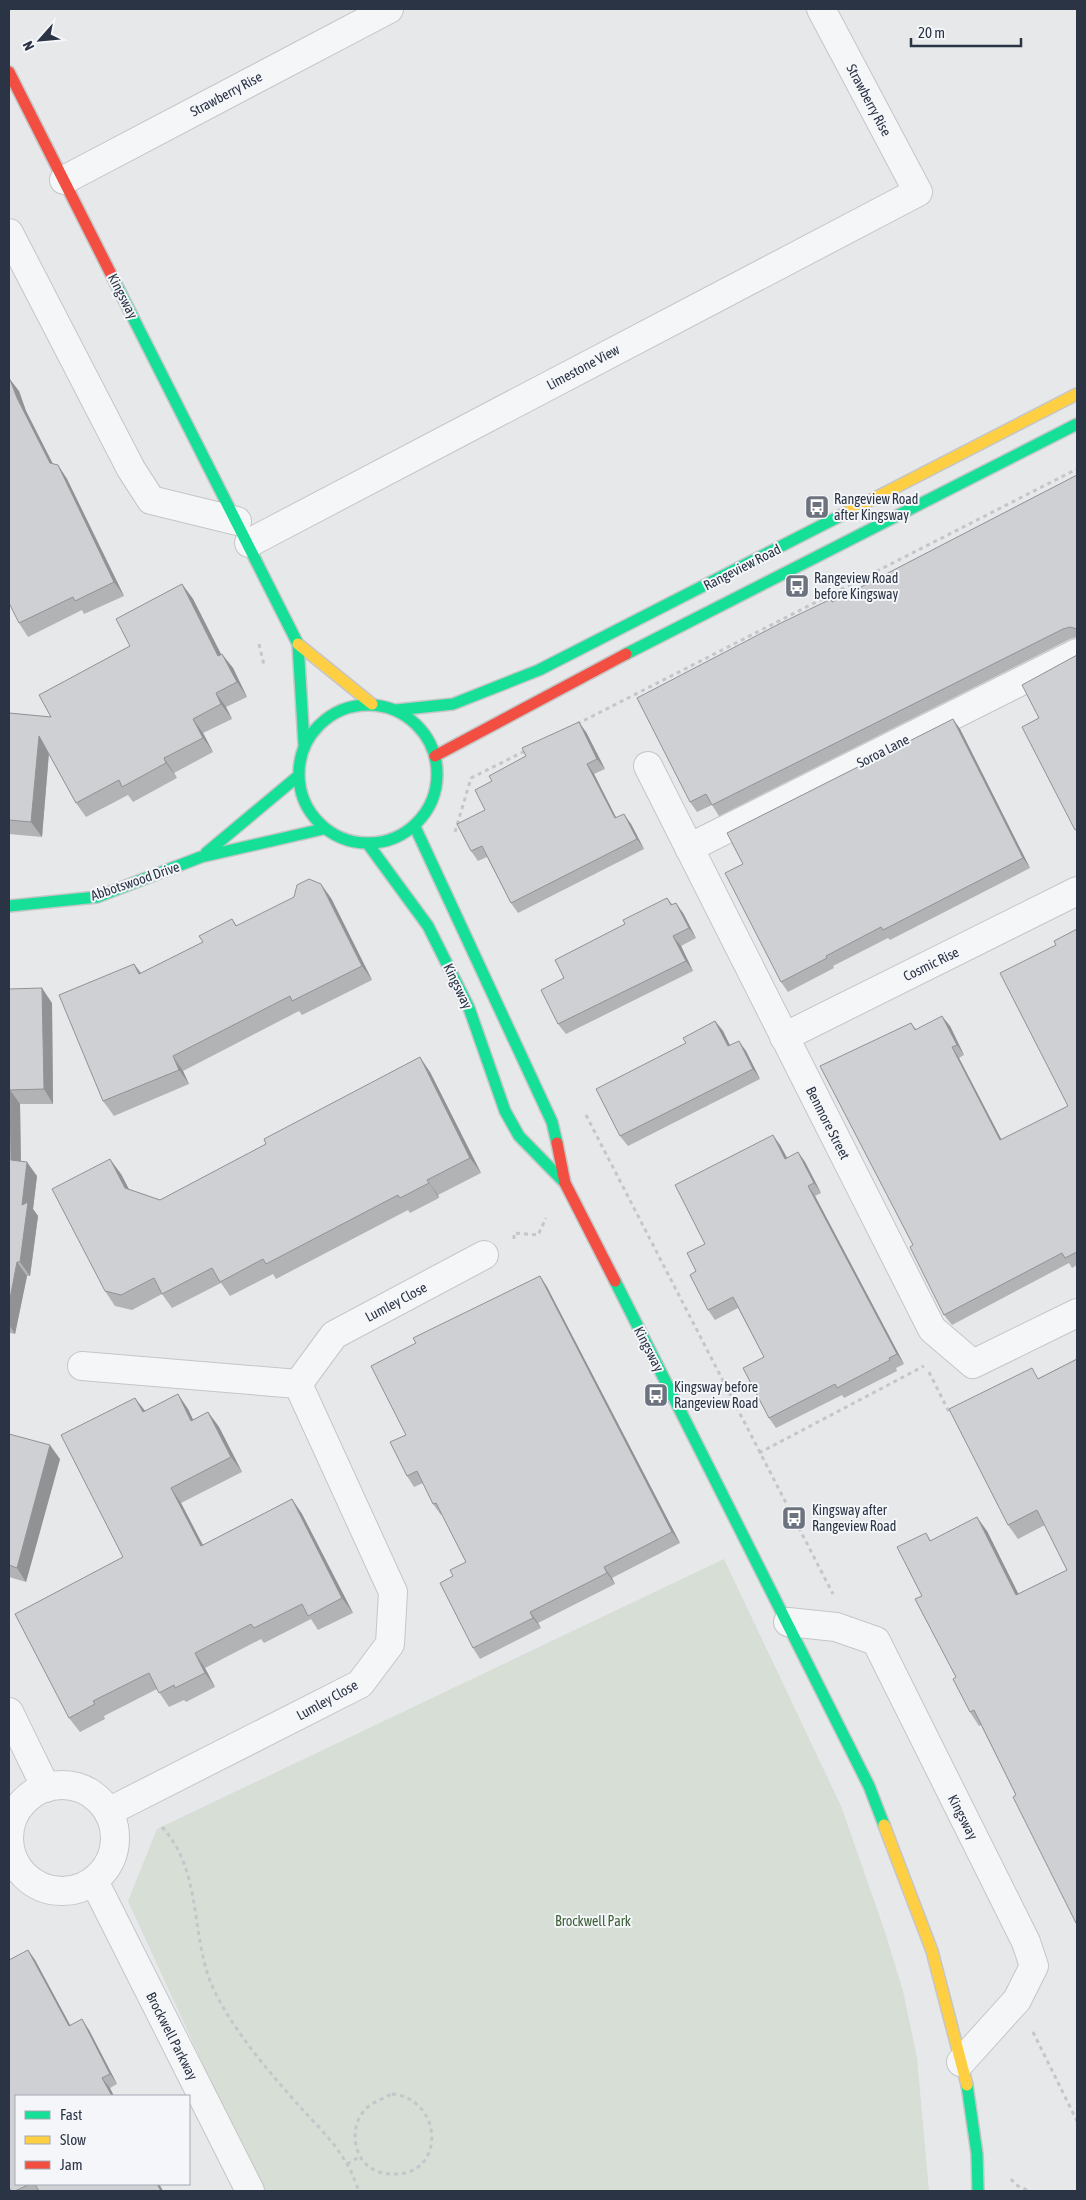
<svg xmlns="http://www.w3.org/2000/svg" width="1086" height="2200" viewBox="0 0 1086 2200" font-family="'Asap Condensed',sans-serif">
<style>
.green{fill:#d6ded6}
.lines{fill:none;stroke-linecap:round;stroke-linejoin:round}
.street-casing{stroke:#c4c6c8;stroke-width:30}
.fast-casing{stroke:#c4c6c8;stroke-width:14}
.slow-casing{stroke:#c4c6c8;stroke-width:14}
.jam-casing{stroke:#c4c6c8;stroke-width:14}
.path{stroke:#c5c6ca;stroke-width:3;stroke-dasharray:4 4;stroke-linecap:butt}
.street{stroke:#f5f6f7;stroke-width:28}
.fast{stroke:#16e098;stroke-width:11}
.slow{stroke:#ffcf43;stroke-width:11}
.jam{stroke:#f24e42;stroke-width:11}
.wall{fill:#b1b3b5}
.shaded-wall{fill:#909294}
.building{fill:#ced0d3;stroke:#909294}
.labels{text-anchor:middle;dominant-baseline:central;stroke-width:4;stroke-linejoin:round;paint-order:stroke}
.street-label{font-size:14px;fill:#2b3445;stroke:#f4f6f9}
.poi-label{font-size:14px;fill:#2b3445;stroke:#f4f6f9;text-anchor:start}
.park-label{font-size:14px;fill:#3f6138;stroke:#f4f6f9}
</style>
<rect width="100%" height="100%" fill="#e6e8ea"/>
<!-- green -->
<path class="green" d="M724 1559 841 1806 884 1929 903 1991 917 2058 929 2191H261L128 1901 157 1829Z"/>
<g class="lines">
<defs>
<g id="street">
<path d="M64 180 389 9"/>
<path d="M9 233 131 469 151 500 237 521"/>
<path d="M249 543 918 192 821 9"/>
<path d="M648 766 932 1329 973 1364 1077 1313"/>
<path d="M689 848 1077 653"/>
<path d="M784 1037 1077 891"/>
<path d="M82 1366 298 1384"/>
<path d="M298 1384 334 1335 484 1255"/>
<path d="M788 1622 836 1627 876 1641 1026 1942 1034 1966 1017 2000 961 2062"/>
<path d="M9 1712 46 1788"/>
<circle cx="62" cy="1838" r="53"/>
<path d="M108 1812 360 1684 390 1644 393 1592 298 1384"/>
<path d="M94 1881 250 2191"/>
</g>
<g id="fast">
<path d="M115 282 298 644 304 744"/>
<path d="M626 654 1077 424"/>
<circle cx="368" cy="774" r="69"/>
<path d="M396 710 453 704 539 670 840 516"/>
<path d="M415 827 552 1122 557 1143"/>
<path d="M368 844 428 926 469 1008 505 1111 519 1136 565 1183"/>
<path d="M206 853 297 777"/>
<path d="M9 906 97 897 201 857 323 829"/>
<path d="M615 1281 869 1786 884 1825"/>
<path d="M967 2085 977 2154 978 2191"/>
</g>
<g id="slow">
<path d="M840 516 1077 394"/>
<path d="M298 644 372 704"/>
<path d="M884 1825 932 1951 967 2085"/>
</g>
<g id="jam">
<path d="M9 72 115 282"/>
<path d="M435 756 626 654"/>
<path d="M557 1143 565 1183 615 1281"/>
</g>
</defs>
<!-- street casing -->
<use href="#street" class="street-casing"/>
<!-- fast casing -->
<use href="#fast" class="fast-casing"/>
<!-- slow casing -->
<use href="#slow" class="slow-casing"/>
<!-- jam casing -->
<use href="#jam" class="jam-casing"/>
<!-- path -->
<g class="path">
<path d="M259 644 264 665"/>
<path d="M577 724 1077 469"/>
<path d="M455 832 471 778 527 750"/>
<path d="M586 1115 833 1594"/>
<path d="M514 1239V1233L538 1235 546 1218"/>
<path d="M929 1372 949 1412 953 1410"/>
<path d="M759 1453 924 1366"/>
<path d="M162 1827C201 1869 191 1930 210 1981 228 2025 269 2072 301 2108 317 2125 335 2143 347 2164 352 2172 355 2182 359 2191"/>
<path d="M1033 2032 1077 2121"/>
<path d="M392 2094C444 2099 446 2177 392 2174 383 2174 374 2171 367 2165 353 2153 351 2127 363 2112 370 2103 382 2099 392 2094Z"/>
<path d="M347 2164 359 2157"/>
<path d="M1011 2179 1016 2185 1029 2191"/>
</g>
<!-- street -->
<use href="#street" class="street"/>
<!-- fast -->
<use href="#fast" class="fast"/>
<!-- slow -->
<use href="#slow" class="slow"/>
<!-- jam -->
<use href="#jam" class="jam"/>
</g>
<!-- wall -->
<g class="wall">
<path d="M19 391 26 411 53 464 58 465 67 479 124 596 84 614 82 610 28 637 19 623Z"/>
<path d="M1077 475V637L1070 639 719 816 712 805 697 812 690 802 831 599 833 602Z"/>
<path d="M182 584 193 599 221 654 233 668 247 697 226 707 232 719 203 733 213 752 174 773 177 778 133 802 128 795 86 817 76 803 49 754 42 837 9 834V713L51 717 130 646Z"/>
<path d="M953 719 960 729 1030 868 890 940 888 938 833 966 834 968 788 992 781 982 743 864Z"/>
<path d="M586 732 605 769 594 774 616 818 631 824 644 849 518 913 511 903 487 857 478 861 471 851 485 810 492 781Z"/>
<path d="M331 898 372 980 302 1015 299 1011 183 1071 189 1084 114 1116 103 1101 134 964 141 973 203 942 232 919 237 926Z"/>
<path d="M667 898 672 904 683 913 696 938 681 946 693 971 566 1034 558 1024 564 978 625 924Z"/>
<path d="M1077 929V1265L1072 1268 1069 1263 952 1325 944 1315 913 1245 911 1023 916 1029 950 1026 964 1055 959 1058 1001 1140 1068 1106Z"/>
<path d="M9 989 52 1003 53 1104H20L21 1161 37 1176 33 1209 38 1216 30 1276H27L15 1334 10 1333 9 1340Z"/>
<path d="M715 1021 723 1031 730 1045 746 1051 760 1079 628 1146 620 1136 686 1043Z"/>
<path d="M430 1072 481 1173 438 1195 439 1198 410 1213 408 1210 276 1279 273 1274 230 1296 221 1283 172 1308 162 1294 132 1310 115 1306 105 1291 121 1174 129 1189 160 1200Z"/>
<path d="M780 1145 787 1158 798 1152 805 1162 821 1193 815 1196 904 1364 896 1368 897 1371 844 1398 842 1395 776 1428 769 1418 764 1357 738 1308 715 1320 708 1310 696 1271 705 1244Z"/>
<path d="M540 1276 547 1287 680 1543 612 1578 615 1584 538 1623 541 1628 480 1659 473 1648 453 1576 466 1562 442 1514 441 1515 433 1504 423 1483 414 1487 407 1476 406 1435 416 1343Z"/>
<path d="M1077 1359V1925L1016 1795 981 1725 979 1726 970 1712 956 1677 922 1596 926 1533 931 1541 987 1531 1018 1594 1067 1570 1045 1525 1018 1539 1008 1525 1039 1378Z"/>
<path d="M188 1409 193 1420 208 1412 219 1427 242 1472 181 1503 203 1545 292 1499 302 1514 353 1613 318 1630 311 1619 264 1643 261 1639 205 1668 215 1687 186 1702 184 1700 169 1707 157 1689 104 1716 105 1719 80 1732 69 1718 123 1557 145 1411Z"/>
<path d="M9 1434 60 1459 26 1582 9 1577Z"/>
<path d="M28 1950 35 1960 70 2025 89 2030 117 2084 110 2088 16 2184H161H159L163 2191H11Z"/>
</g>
<!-- shaded-wall -->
<g class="shaded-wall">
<path d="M9 378 19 391 26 411 59 476 50 463 17 398Z"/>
<path d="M58 465 67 479 124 596 114 582Z"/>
<path d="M182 584 193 599 229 670 218 656Z"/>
<path d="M222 654 233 668 247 697 237 682Z"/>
<path d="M216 693 226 707 232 719 221 704Z"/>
<path d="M193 719 203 733 213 752 203 738Z"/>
<path d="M953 719 960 729 1030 868 1023 858Z"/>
<path d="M579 722 586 732 605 769 597 759Z"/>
<path d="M39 736 49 751 42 837 31 822Z"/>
<path d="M164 758 174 773 177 778 166 763Z"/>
<path d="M587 764 594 774 622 829 615 818Z"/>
<path d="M624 814 631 824 644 849 637 839Z"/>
<path d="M321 884 331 898 372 980 362 966Z"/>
<path d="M676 903 683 913 696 938 689 928Z"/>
<path d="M673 936 681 946 693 971 686 961Z"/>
<path d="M134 964 144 978 139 974Z"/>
<path d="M42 988 52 1003 53 1104 44 1089Z"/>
<path d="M942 1016 950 1026 964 1055 957 1045Z"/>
<path d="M715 1021 723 1031 735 1056 728 1046Z"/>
<path d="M739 1041 746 1051 760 1079 753 1069Z"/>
<path d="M952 1047 959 1058 1007 1150 1000 1140Z"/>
<path d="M173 1056 183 1071 189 1084 179 1070Z"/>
<path d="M420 1057 430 1072 481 1173 470 1158Z"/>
<path d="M10 1090 20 1104 21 1174 11 1160Z"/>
<path d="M773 1135 780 1145 793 1169 785 1159Z"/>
<path d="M798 1152 805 1162 821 1193 814 1183Z"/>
<path d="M110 1159 121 1174 136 1203 125 1188Z"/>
<path d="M27 1162 37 1176 33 1209 38 1216 30 1276 20 1262 22 1205Z"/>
<path d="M427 1180 438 1195 439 1198Z"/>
<path d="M808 1186 815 1196 904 1364 897 1354Z"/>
<path d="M17 1262 27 1276 15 1334 9 1325V1304Z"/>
<path d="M540 1276 547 1287 680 1543 672 1532Z"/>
<path d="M178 1394 188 1409 201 1436 191 1421Z"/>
<path d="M135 1398 146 1412H143Z"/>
<path d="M208 1412 219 1427 242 1472 231 1457Z"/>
<path d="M50 1445 60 1459 26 1582 17 1568Z"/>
<path d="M171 1488 181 1503 211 1561 201 1546Z"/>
<path d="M292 1499 302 1514 353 1613 342 1598Z"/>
<path d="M977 1517 987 1531 1026 1609 1016 1595Z"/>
<path d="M604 1567 612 1578 615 1584 607 1573Z"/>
<path d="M530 1612 538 1623 541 1628 533 1618Z"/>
<path d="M195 1653 205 1668 215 1687 205 1673Z"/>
<path d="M28 1950 35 1960 76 2036 69 2026Z"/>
<path d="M82 2019 89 2030 117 2084 110 2074Z"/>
<path d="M102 2078 110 2088 114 2096H112Z"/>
<path d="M157 2184H159L163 2191H161Z"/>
</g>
<!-- building -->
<g class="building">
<path d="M9 377 17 398 50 463 58 465 114 582 75 601 73 597 19 623 9 603Z"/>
<path d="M1077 475V629L1070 627 1063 629 712 805 706 794 690 802 637 698 781 623 831 599 832 602Z"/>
<path d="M182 584 218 656 222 654 237 682 216 693 221 704 193 719 203 738 164 758 166 763 122 787 119 780 76 803 39 736 31 822 9 820V713L51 717 39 695 130 646 116 619Z"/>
<path d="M1077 655V829L1075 830 1022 727 1039 718 1022 685Z"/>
<path d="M953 719 1023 858 883 930 881 927 826 956 827 958 781 982 725 873 743 864 727 833Z"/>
<path d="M579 722 597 759 587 764 615 818 624 814 637 839 511 903 482 846 471 851 457 824 485 810 475 790 492 781 489 776 526 756 522 748Z"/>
<path d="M309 879 321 884 362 966 292 1001 290 996 173 1056 179 1070 103 1101 59 995 134 964 139 974 203 942 199 936 232 919 236 926 294 897 297 885Z"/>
<path d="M667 898 671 905 676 903 689 928 673 936 686 961 558 1024 541 990 564 978 555 960 625 924 623 920Z"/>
<path d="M1077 929V1252L1065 1258 1062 1253 944 1315 910 1247 913 1245 820 1066 911 1023 915 1030 942 1016 957 1045 952 1047 1000 1140 1068 1106 1000 973 1056 945 1054 941Z"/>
<path d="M42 988 44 1089 10 1090 11 1160 27 1162 22 1205 28 1202 20 1262H17L9 1304V989Z"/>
<path d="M715 1021 728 1046 739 1041 753 1069 620 1136 596 1089 686 1043 683 1038Z"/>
<path d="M420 1057 470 1158 427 1180 429 1183 400 1198 398 1195 266 1264 263 1259 220 1282 212 1268 162 1294 154 1278 121 1295 105 1291 52 1189 110 1159 125 1188 160 1200 266 1144 264 1139Z"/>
<path d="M773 1135 785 1159 798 1152 814 1183 808 1186 897 1354 889 1358 890 1360 837 1388 835 1384 769 1418 743 1368 764 1357 733 1297 708 1310 690 1275 696 1271 687 1253 705 1244 675 1185Z"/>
<path d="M540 1276 672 1532 604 1567 607 1573 530 1612 533 1618 473 1648 440 1583 453 1576 450 1570 466 1562 436 1503 433 1504 417 1471 407 1476 390 1442 406 1435 371 1366 416 1343 413 1338Z"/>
<path d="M1077 1359V1925L1013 1797 1016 1795 974 1710 970 1712 953 1679 956 1677 915 1599 922 1596 897 1547 926 1533 930 1541 977 1517 1016 1595 1067 1570 1037 1510 1008 1525 949 1409 1032 1368 1038 1379Z"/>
<path d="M178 1394 191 1421 208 1412 231 1457 171 1488 201 1546 292 1499 342 1598 308 1616 302 1604 254 1628 251 1624 195 1653 205 1673 175 1688 174 1685 159 1693 149 1673 93 1701 95 1704 69 1718 15 1614 123 1557 61 1435 135 1398 143 1412Z"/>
<path d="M9 1434 50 1445 17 1568 9 1565Z"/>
<path d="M28 1950 69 2026 82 2019 110 2074 102 2078 112 2096H16V2184H30L15 2191H11L9 2187V1960Z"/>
<path d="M35 2184H157L161 2191H39Z"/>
</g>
<!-- icons -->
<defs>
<symbol id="bus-square" viewBox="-11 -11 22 22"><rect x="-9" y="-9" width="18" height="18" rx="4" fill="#6c737f" stroke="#f4f6f9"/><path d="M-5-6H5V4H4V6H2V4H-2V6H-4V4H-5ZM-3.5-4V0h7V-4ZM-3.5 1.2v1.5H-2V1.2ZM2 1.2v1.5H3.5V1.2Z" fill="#fff"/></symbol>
</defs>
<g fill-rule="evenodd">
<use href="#bus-square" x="803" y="493" width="28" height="28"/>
<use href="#bus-square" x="783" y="572" width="28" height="28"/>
<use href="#bus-square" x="642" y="1381" width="28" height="28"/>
<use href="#bus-square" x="780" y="1504" width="28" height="28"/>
</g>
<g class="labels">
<!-- street labels -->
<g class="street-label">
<text transform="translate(226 94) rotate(-28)">Strawberry Rise</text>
<text transform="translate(869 100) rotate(62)">Strawberry Rise</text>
<text transform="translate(123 296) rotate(63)">Kingsway</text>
<text transform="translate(583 367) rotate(-28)">Limestone View</text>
<text transform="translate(742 567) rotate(-27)">Rangeview Road</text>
<text transform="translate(883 751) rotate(-27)">Soroa Lane</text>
<text transform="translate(135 881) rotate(-19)">Abbotswood Drive</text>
<text transform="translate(931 964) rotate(-26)">Cosmic Rise</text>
<text transform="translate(458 986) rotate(64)">Kingsway</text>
<text transform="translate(828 1123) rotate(63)">Benmore Street</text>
<text transform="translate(396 1302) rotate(-28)">Lumley Close</text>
<text transform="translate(649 1349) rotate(63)">Kingsway</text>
<text transform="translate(327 1700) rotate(-29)">Lumley Close</text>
<text transform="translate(963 1817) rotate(63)">Kingsway</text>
<text transform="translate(172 2036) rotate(63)">Brockwell Parkway</text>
</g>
<!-- poi labels -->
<g class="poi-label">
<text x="834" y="499">Rangeview Road<tspan x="834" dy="16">after Kingsway</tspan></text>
<text x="814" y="578">Rangeview Road<tspan x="814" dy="16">before Kingsway</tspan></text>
<text x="674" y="1387">Kingsway before<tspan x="674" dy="16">Rangeview Road</tspan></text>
<text x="812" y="1510">Kingsway after<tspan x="812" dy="16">Rangeview Road</tspan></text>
</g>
<!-- park labels -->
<g class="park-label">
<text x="593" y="1921">Brockwell Park</text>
</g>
</g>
<!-- border -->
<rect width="1086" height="2200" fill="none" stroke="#2b3445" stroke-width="20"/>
<!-- legend -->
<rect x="15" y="2095" width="175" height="90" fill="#f4f6f9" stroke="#a4a8b1"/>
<rect x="25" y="2111" width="25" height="8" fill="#16e098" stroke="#a4a8b1"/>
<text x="60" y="2120" font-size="15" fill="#2b3445">Fast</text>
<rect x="25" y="2136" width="25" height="8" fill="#ffcf43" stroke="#a4a8b1"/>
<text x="60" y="2145" font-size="15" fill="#2b3445">Slow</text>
<rect x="25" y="2161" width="25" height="8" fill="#f24e42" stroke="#a4a8b1"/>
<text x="60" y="2170" font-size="15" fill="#2b3445">Jam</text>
<!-- north arrow -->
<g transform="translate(40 40) rotate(243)" stroke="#f4f6f9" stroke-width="4" paint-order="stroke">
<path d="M0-4L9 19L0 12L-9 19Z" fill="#2b3445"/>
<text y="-8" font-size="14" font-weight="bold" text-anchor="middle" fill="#2b3445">N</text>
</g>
<!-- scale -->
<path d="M911 38v8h110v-8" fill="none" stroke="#2b3445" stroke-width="2.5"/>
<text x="918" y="38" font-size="15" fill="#2b3445" stroke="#f4f6f9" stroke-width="4" paint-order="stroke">20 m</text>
</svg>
